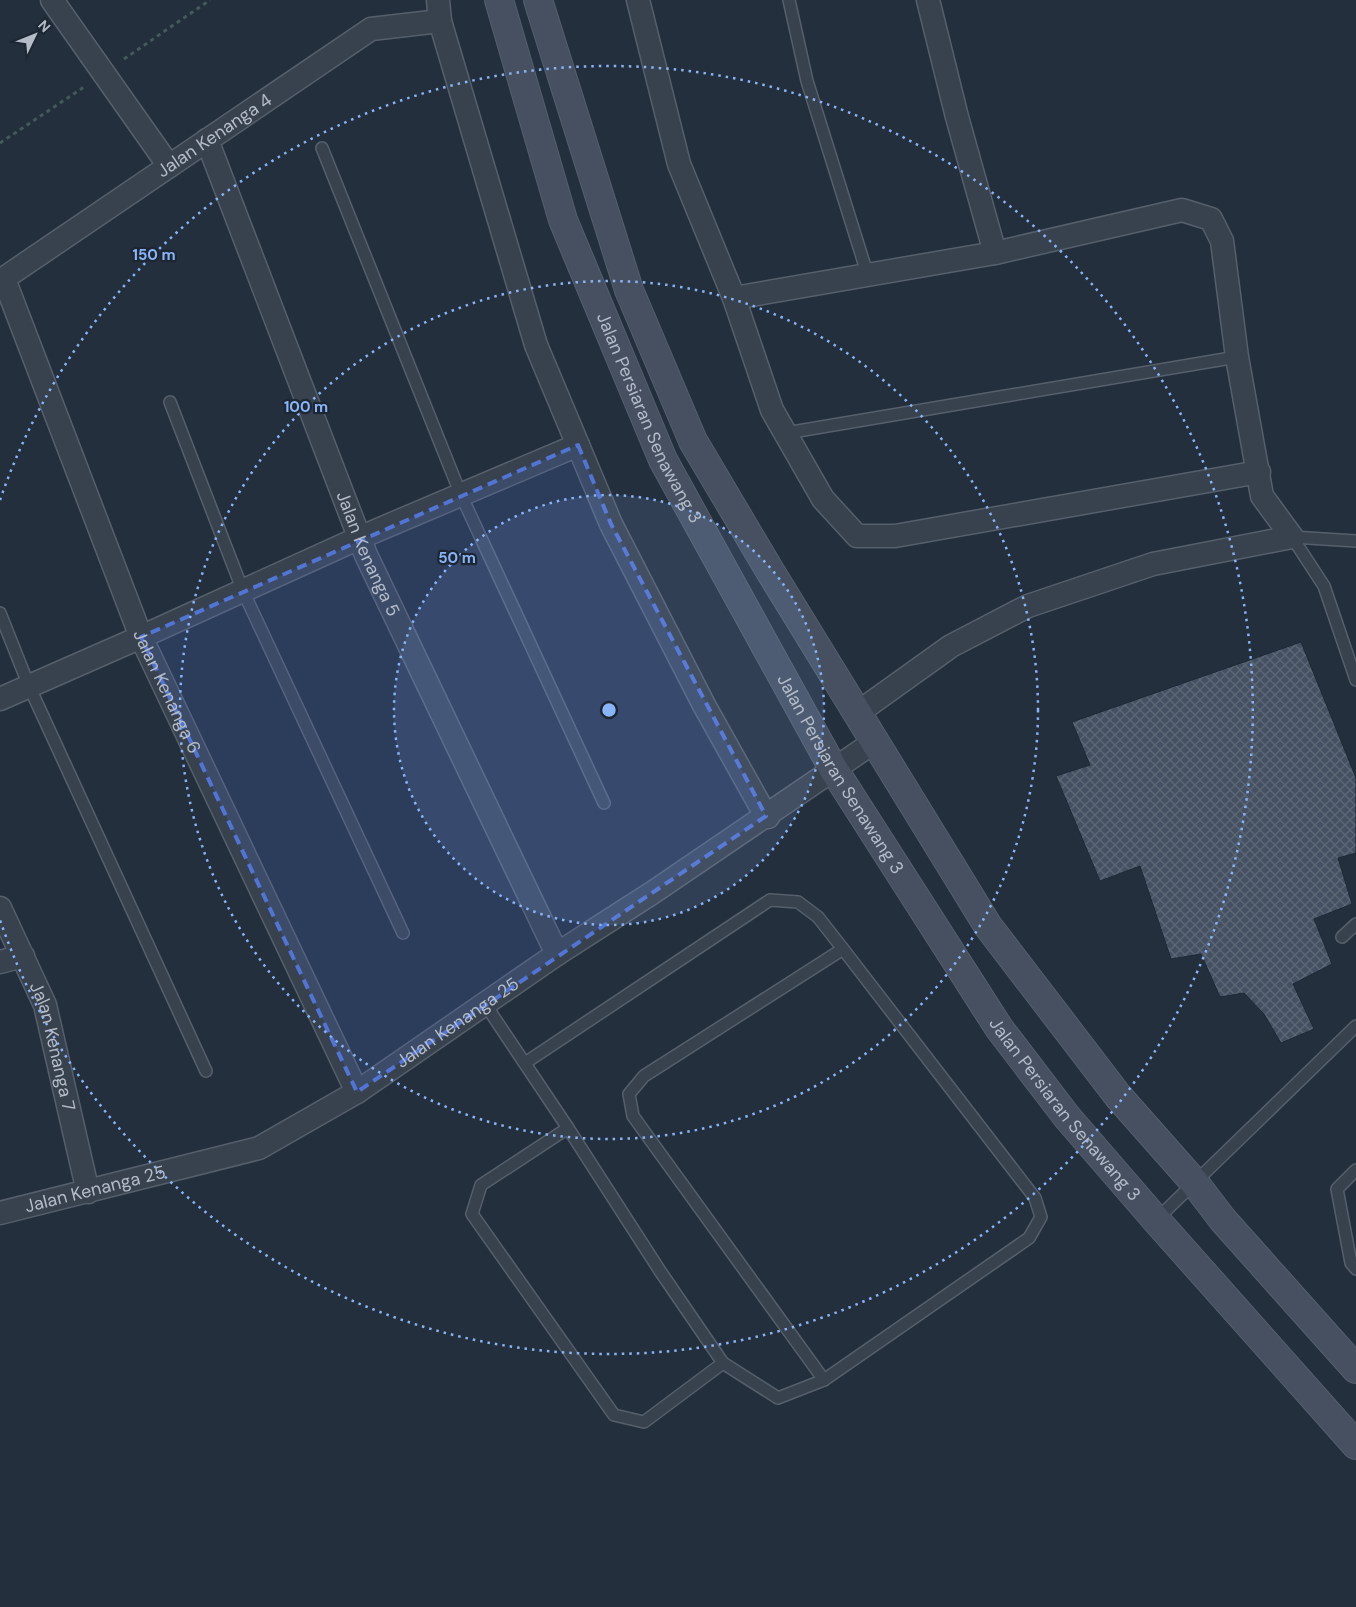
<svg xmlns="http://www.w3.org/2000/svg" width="1356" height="1607" viewBox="0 0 1356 1607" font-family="'DM Sans',sans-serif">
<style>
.building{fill:url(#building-cross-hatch);stroke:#1f2835}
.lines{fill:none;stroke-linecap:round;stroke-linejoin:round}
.lane-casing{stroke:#565f6c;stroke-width:14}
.street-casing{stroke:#565f6c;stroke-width:25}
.secondary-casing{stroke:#565f6c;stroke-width:30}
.path{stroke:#44595c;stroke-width:3;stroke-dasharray:4 4;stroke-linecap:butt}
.lane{stroke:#38414e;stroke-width:11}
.street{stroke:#38414e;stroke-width:22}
.secondary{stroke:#465061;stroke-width:28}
.marked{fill:#5274d3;fill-opacity:0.2;stroke:#5274d3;stroke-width:4;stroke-dasharray:10 6;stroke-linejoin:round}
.ring{fill:none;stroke:#8ab4f8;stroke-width:2.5;stroke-dasharray:2.5 5}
.labels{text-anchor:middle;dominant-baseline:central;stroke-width:4.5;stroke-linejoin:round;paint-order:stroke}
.street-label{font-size:18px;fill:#b4bcc9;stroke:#1d2633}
.centre{fill:#8ab4f8;stroke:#1d2633;stroke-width:2.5}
.ring-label{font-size:15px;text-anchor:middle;font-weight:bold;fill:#8ab4f8;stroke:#1d2633;stroke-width:4.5;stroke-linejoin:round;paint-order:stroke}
</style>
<defs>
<pattern id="building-cross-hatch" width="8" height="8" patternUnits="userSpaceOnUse" patternTransform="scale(1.25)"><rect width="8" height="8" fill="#455162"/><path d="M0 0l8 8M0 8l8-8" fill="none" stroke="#5d6877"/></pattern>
</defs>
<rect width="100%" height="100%" fill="#242f3e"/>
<!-- building -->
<path class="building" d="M1301 642 1356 778V853L1338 858 1352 904 1314 919 1332 964 1293 984 1314 1029 1281 1043 1264 1014 1244 993 1220 997 1201 954 1171 959 1140 866 1100 881 1056 776 1090 765 1072 722Z"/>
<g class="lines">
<defs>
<g id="lane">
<path d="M789 0 807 81 868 276"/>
<path d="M322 148 461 495 604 803"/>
<path d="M170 402 243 591 403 933"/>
<path d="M786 433 1237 357"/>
<path d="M1292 537 1324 586 1356 680"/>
<path d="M1292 537 1356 541"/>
<path d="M0 613 29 686 206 1071"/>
<path d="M1342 937 1356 924"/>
<path d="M485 1004 568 1128 481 1185 472 1214 614 1415 644 1422 723 1363"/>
<path d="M525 1063 770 900 798 902 818 917 843 949 1035 1198 1041 1217 1029 1238 824 1380 778 1398 723 1363 660 1271 568 1128"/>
<path d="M1356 1170 1337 1189 1351 1263 1356 1269"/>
<path d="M1156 1220 1356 1026"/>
<path d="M824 1380 633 1116 629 1094 644 1076 843 949"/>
</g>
<g id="street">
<path d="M52 0 169 166"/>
<path d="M438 0 440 21 536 345 611 524 704 705 766 816 768 817"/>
<path d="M638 0 679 164 734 298 772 410 823 499 857 536H895L1259 472"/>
<path d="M928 0 957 117 995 253"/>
<path id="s1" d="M207 140 366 555 557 954"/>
<path id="s2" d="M4 279 141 637 357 1092"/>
<path id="s3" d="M0 281 371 29 440 21"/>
<path d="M734 298 995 253 1182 210 1211 219 1222 241 1237 357 1262 496 1292 537 1153 564 1028 606 951 646 856 714"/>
<path d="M0 699 141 637 359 538 578 445"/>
<path id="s4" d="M0 908 45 1005 88 1192"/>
<path d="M0 962 23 956"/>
<path id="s5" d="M0 1213 259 1148 357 1092 557 954 652 893 874 742"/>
</g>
<g id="secondary">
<path id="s6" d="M499 0 563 220 663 460 834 770 999 1028 1067 1117 1156 1220 1356 1445"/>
<path d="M538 0 629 290 693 441 770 571 988 926 1118 1096 1194 1182 1223 1220 1356 1369"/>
</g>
</defs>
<!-- lane casing -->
<use href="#lane" class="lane-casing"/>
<!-- street casing -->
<use href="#street" class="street-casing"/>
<!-- secondary casing -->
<use href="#secondary" class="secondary-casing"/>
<!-- path -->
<g class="path">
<path d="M124 59 210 0"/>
<path d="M0 143 84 87"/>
</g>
<!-- lane -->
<use href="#lane" class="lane"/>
<!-- street -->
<use href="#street" class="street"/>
<!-- secondary -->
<use href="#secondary" class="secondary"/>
</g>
<!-- marked area -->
<path class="marked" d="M578 445 611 524 766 816 357 1092 141 637Z"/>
<!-- distance rings -->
<circle cx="609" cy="710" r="215" fill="#8ab4f8" fill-opacity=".12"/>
<g class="ring">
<circle cx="609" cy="710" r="215"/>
<circle cx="609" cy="710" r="429"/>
<path d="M0 500A644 644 0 1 1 0 920"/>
</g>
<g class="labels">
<!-- street labels -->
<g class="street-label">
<text stroke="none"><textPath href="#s3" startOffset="259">Jalan Kenanga 4</textPath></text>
<text stroke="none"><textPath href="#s6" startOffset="445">Jalan Persiaran Senawang 3</textPath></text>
<text stroke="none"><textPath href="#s1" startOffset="444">Jalan Kenanga 5</textPath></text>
<text stroke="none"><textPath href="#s2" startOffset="444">Jalan Kenanga 6</textPath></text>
<text stroke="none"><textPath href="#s6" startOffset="850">Jalan Persiaran Senawang 3</textPath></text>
<text stroke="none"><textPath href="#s5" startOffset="502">Jalan Kenanga 25</textPath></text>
<text stroke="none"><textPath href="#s4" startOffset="149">Jalan Kenanga 7</textPath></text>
<text stroke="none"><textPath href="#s6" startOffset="1254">Jalan Persiaran Senawang 3</textPath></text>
<text stroke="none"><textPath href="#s5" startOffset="98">Jalan Kenanga 25</textPath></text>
</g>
</g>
<circle cx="609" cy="710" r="8" class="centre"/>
<g class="ring-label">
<text x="154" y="260">150 m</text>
<text x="306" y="412">100 m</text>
<text x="457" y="563">50 m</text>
</g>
<!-- north arrow -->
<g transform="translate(35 35) rotate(47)" stroke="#1d2633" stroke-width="4" paint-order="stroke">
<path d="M0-4L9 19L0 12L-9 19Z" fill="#b4bcc9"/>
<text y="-8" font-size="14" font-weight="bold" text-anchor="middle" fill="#b4bcc9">N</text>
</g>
</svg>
